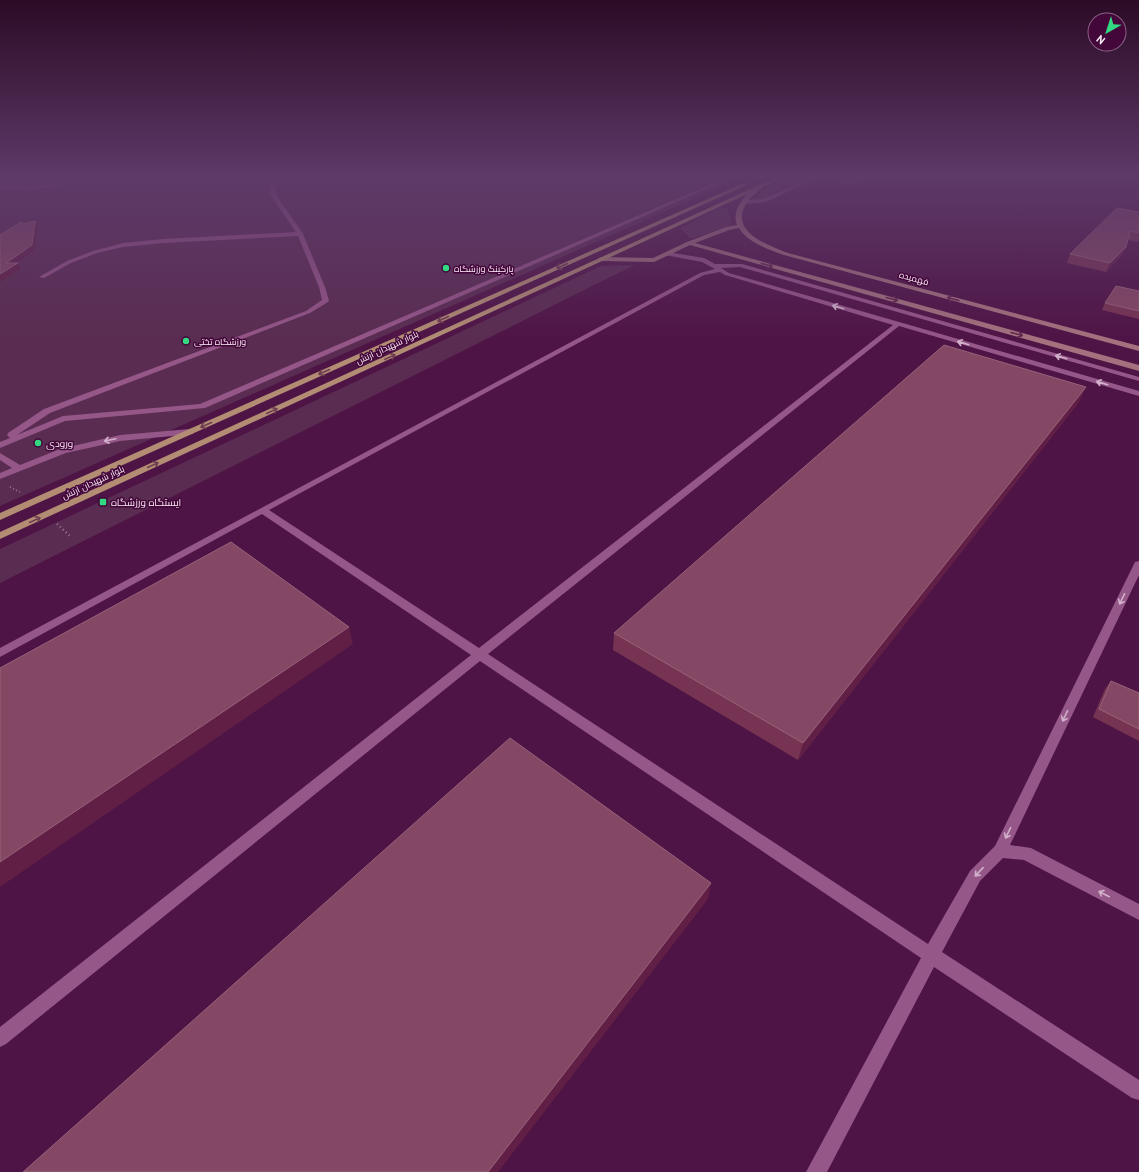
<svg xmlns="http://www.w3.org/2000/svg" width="1139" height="1172" viewBox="0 0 1139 1172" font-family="'PT Sans',Cairo,sans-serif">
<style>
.green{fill:#5a2c51}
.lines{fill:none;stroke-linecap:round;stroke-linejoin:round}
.path-far1{stroke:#9a7494;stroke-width:2;stroke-dasharray:1 2.5;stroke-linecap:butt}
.path{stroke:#9a7494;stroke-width:2.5;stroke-dasharray:1 3;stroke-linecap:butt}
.lane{fill:#955688;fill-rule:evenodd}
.secondary{fill:#a4727e;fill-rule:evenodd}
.primary{fill:#b28d74;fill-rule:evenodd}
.wall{fill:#773452}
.shaded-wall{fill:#611f46}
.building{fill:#854864;stroke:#98627b}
.oneway{stroke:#60274e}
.oneway2{stroke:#6f3d51}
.oneway3{stroke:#d2b1cb}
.poi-dot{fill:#32d882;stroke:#43073a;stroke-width:1.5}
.labels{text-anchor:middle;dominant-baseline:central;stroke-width:3;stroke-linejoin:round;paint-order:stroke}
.far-poi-label{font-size:9px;fill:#fbedf8;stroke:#43073a;text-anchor:start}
.far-street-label{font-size:9px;fill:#fbedf8;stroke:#43073a}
.poi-label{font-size:10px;fill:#fbedf8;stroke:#43073a;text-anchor:start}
</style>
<rect width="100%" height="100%" fill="#4e1445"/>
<!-- green -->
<g class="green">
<path d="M0 176H745L0 506Z"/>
<path d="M792 176H813L762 199 750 201 769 187Z"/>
<path d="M727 208 732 225 691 239 680 228 718 209Z"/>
<path d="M635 265 596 284 0 583V549L601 266Z"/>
</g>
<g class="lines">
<!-- path-far1 -->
<path class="path-far1" d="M10 487 20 492"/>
<!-- path -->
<path class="path" d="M57 524 70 536"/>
<!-- lane -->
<g class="lane">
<path d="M96 176H106L34 190 0 189V185L34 186Z"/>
<path d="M269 176H273L277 196 303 234 325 287 329 301 328 302 310 313 50 413 17 435 63 416 200 404 730 176H736L205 408 65 421 0 448V442L10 438 7 435 8 433 44 409 306 311 322 300 319 287 298 236 163 243 123 247 97 253 71 263 44 278 39 277 67 261 93 251 123 243 163 239 296 232 271 196Z"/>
<path d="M815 176H821L766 202 744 204 741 202 744 200 763 199Z"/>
<path d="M822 176C831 176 846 182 854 180 860 179 863 176 869 176L854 184Z"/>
<path d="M667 252 704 258 715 264H742L1139 377V381L740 267 721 268 729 273 1139 391V396L899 326 488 654 928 944 970 871 995 846 1134 564 1135 562 1139 561V575L1010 845 1031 848 1139 904V920L1024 860 1003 858 980 881 942 952 1139 1080V1100L1132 1098 934 967 827 1172H806L921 958 480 661 6 1044 0 1047V1027L471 655 262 514 0 657V648L700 273 715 269 702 262 665 255V253ZM720 272 725 275 893 325 479 648 269 510 704 275Z"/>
<path d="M190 429 193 430 194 432 193 434 120 441 66 453 0 479V473L12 468 0 460V453L20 465 60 449 120 435Z"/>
</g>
<!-- secondary -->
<path class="secondary" d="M762 183 764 184V186C758 192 750 197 746 204 729 232 768 245 788 253L1139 346V351L784 255C768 249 748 243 739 228L729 230 695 243 1139 365V371L690 245 654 262 601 261 598 259 601 257 653 258 687 242 726 227 737 225C730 209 749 189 762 183Z"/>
<!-- primary -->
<g class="primary">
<path d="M779 176H786L0 539V532Z"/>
<path d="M744 183 749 184 0 520V513Z"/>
</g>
</g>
<!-- wall -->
<g class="wall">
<path d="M1139 212V242L1128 240 1122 255 1106 272 1067 263 1070 254Z"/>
<path d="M1139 291V319L1102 310 1105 303Z"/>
<path d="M1079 402 798 760 613 650 614 633Z"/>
<path d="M1111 681 1139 693V741L1093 717 1105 689Z"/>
</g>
<!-- shaded-wall -->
<g class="shaded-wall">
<path d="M35 221 38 227 34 251 15 264 18 263 21 269 0 282V274L6 263Z"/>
<path d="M1126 247 1122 255 1106 272 1110 263Z"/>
<path d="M1086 387 1079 402 798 760 803 743Z"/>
<path d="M349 627 353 644 0 887V862Z"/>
<path d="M711 883 708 899 498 1172H488Z"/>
</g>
<!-- building -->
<g class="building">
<path d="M1117 208 1139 212V233L1130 231 1126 247 1110 263 1070 254Z"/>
<path d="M35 221 32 245 6 263H18L0 274V235L21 222 23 224Z"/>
<path d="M1116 286 1139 291V311L1105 303Z"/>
<path d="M944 345 1086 387 803 743 614 633Z"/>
<path d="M231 542 349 627 0 862V668Z"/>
<path d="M1111 681 1139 693V729L1099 709Z"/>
<path d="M510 738 711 883 488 1172H23Z"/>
</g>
<!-- one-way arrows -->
<defs><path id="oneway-shaft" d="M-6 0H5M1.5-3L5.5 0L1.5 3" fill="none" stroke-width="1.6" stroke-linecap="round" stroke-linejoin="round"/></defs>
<g class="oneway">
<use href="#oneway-shaft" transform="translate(767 265) rotate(15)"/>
<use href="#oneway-shaft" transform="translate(892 299) rotate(15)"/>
<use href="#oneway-shaft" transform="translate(953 299) rotate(-165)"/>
<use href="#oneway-shaft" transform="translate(1017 334) rotate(15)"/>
</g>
<g class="oneway2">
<use href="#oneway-shaft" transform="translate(562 266) rotate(156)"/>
<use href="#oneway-shaft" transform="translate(443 319) rotate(156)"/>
<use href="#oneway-shaft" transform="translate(390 357) rotate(-25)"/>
<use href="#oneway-shaft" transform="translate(324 372) rotate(156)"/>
<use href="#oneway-shaft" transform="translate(272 411) rotate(-25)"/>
<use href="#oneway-shaft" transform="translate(206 425) rotate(156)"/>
<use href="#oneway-shaft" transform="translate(153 465) rotate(-25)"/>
<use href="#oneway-shaft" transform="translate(35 520) rotate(-25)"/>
</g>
<g class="oneway3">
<use href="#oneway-shaft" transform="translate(838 307) rotate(-164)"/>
<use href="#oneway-shaft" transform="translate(963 343) rotate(-164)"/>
<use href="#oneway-shaft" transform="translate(1061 357) rotate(-164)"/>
<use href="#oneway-shaft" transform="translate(1102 383) rotate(-164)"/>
<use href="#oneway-shaft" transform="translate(110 440) rotate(168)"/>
<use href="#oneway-shaft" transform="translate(1122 599) rotate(116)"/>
<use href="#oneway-shaft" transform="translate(1065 716) rotate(116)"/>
<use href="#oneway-shaft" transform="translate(1008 833) rotate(116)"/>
<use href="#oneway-shaft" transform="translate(979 872) rotate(133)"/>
<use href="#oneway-shaft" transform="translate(1104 894) rotate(-153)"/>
</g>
<!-- sky -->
<linearGradient id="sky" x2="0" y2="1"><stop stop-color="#2b0b26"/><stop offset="0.52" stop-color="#5d3a68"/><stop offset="1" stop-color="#5d3a68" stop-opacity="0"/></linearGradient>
<rect width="1139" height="340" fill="url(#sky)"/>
<!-- markers -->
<g class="poi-dot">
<circle cx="446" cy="268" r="4"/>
<circle cx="186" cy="341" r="4"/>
<circle cx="38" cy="443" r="4"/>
<rect x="99" y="498" width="8" height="8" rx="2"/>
</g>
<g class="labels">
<!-- far-poi labels -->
<g class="far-poi-label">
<text x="454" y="268">پارکینگ ورزشگاه</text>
<text x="194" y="341">ورزشگاه تختی</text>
</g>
<!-- far-street labels -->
<g class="far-street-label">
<text transform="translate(914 278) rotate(15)">فهمیده</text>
<text transform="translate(387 347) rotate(-25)">بلوار شهیدان ارتش</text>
<text transform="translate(93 482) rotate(-25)">بلوار شهیدان ارتش</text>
</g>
<!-- poi labels -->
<g class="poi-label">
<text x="46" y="443">ورودی</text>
<text x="111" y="502">ایستگاه ورزشگاه</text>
</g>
</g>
<!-- north arrow -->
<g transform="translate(1107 32) rotate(219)"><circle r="19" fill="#43073a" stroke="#8d6386"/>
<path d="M0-3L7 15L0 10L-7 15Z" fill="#32d882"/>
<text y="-6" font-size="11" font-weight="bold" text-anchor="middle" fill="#fbedf8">N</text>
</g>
</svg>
